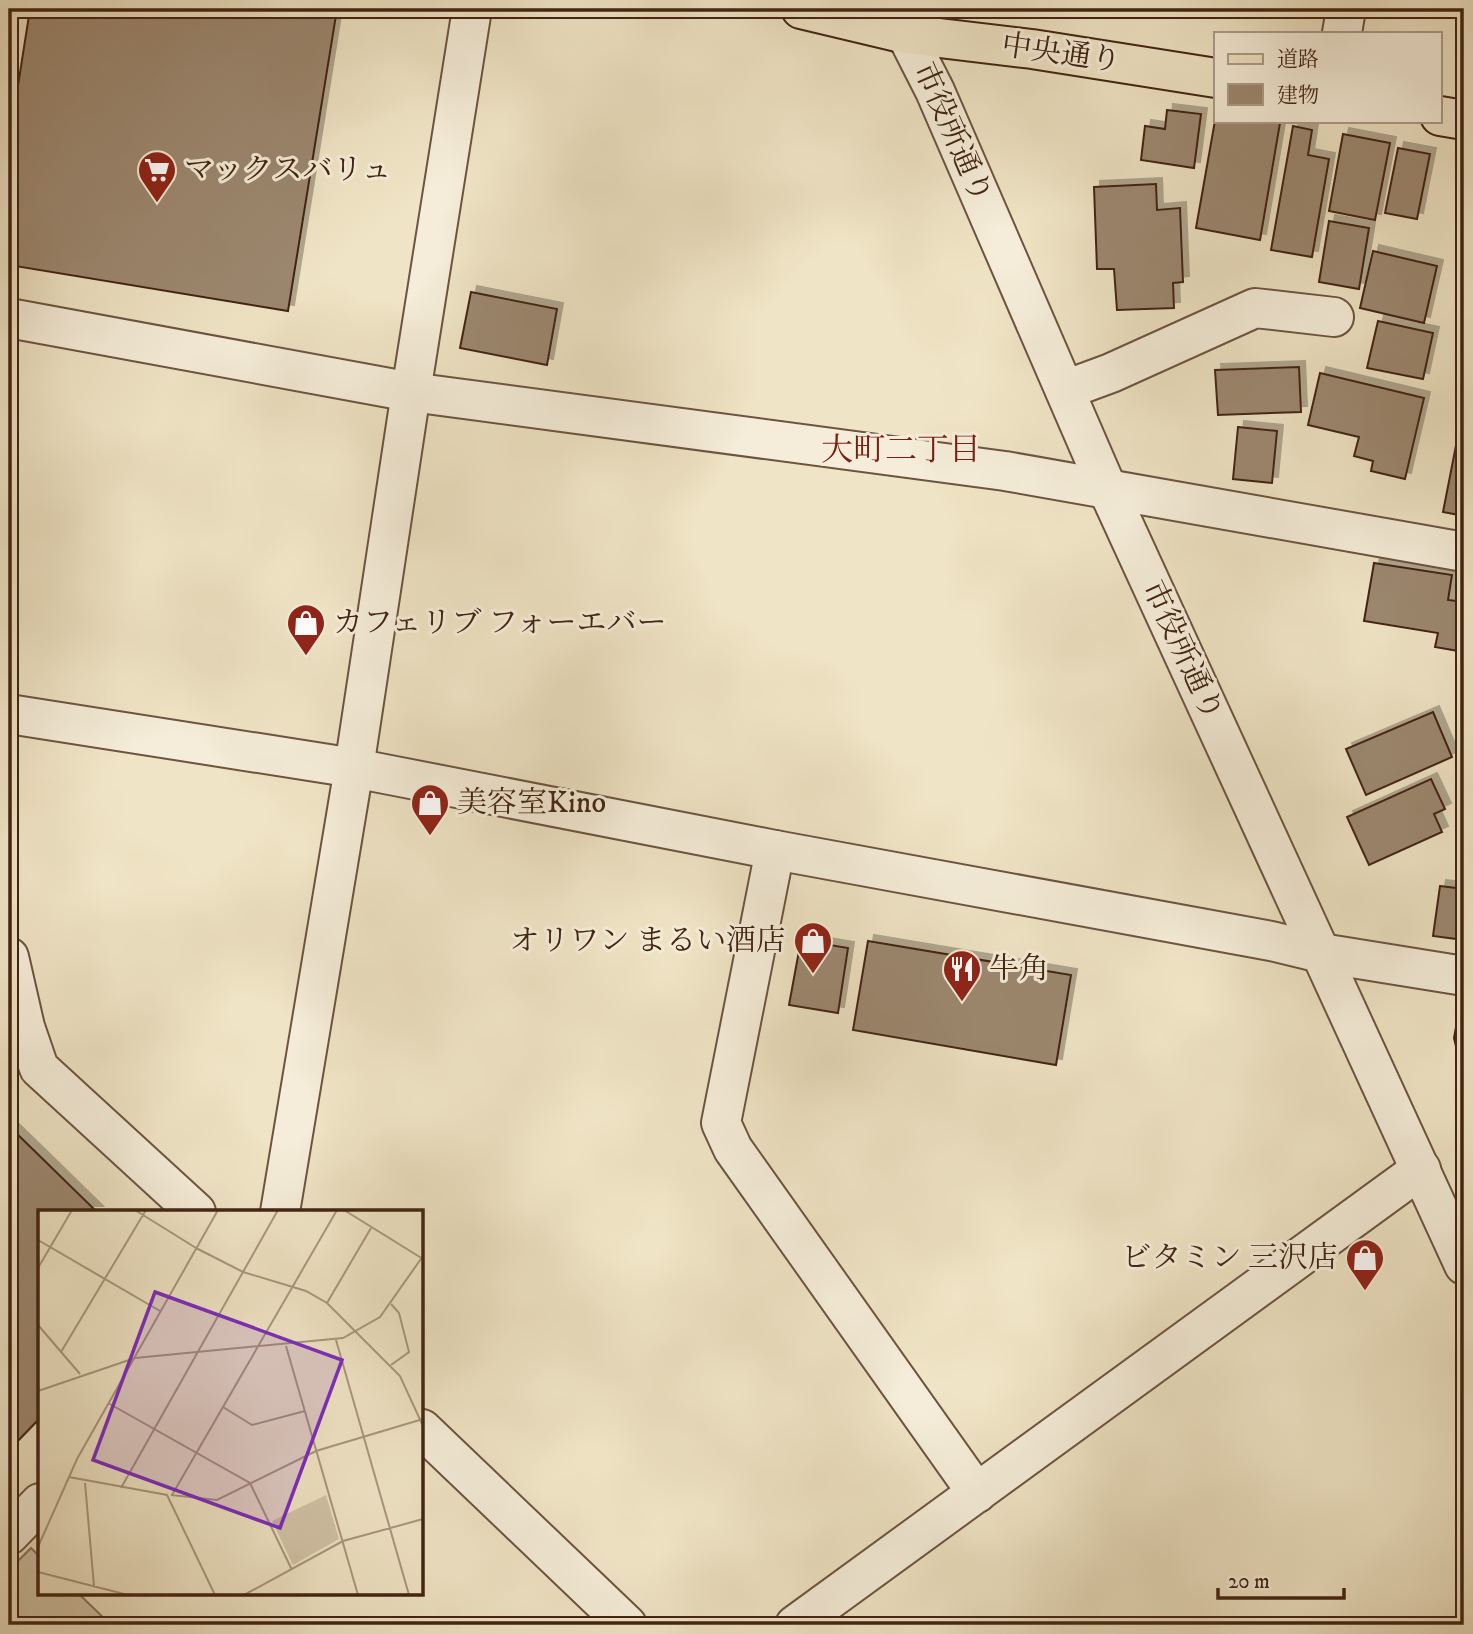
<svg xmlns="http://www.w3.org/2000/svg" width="1473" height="1634" viewBox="0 0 1473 1634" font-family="'IM FELL DW Pica','Noto Serif JP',serif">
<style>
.green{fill:#d2c3a7;stroke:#8a745d;stroke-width:2}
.building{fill:#9c8870;stroke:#422413;stroke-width:2;filter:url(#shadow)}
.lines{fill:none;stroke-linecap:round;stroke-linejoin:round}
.minor-casing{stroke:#6d5440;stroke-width:42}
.major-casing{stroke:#422413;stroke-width:42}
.minor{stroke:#f5edd9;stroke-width:38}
.major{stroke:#efe4c5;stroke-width:38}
.labels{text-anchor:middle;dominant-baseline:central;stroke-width:6;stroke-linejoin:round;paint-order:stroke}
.street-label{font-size:30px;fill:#422413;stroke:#f5edd9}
.poi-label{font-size:30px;fill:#422413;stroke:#f5edd9;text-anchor:start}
.neighbourhood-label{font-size:32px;fill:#7a1f14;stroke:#f5edd9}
.inset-road{fill:none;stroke:#aa977e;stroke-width:2}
.view{fill:#7b2cbf;fill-opacity:0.15;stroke:#7b2cbf;stroke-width:3.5}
.inset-edge{fill:none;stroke:#422413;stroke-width:3.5}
</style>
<defs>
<filter id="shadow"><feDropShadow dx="6" dy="-6" stdDeviation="0" flood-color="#0004"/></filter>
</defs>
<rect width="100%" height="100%" fill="#efe4c5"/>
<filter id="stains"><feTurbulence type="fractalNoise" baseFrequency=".00286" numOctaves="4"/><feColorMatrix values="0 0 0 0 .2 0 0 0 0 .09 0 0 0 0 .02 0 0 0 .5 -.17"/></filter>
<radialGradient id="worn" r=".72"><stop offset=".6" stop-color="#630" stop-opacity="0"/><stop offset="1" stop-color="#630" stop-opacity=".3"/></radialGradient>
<!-- green -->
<path class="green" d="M31 1548 40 1557V1594H79L111 1625H9V1570Z"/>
<!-- building -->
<g class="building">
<path d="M30 9H337L288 311 9 265V143Z"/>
<path d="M1167 110 1201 114 1194 168 1141 160 1145 126 1165 129Z"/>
<path d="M1216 115V121H1267L1280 123 1260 240 1196 228Z"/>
<path d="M1293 126 1312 130 1308 155 1329 159 1312 257 1271 250Z"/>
<path d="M1343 134 1390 143 1375 220 1329 211Z"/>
<path d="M1398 148 1430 154 1417 219 1385 213Z"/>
<path d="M1156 184 1157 210 1180 208 1183 282 1173 283 1174 308 1117 310 1114 269H1097L1094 187Z"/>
<path d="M1329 221 1369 228 1359 289 1319 282Z"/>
<path d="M1373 251 1437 266 1424 323 1360 308Z"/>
<path d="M471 292 557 309 547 365 460 348Z"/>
<path d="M1378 321 1433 333 1423 379 1367 368Z"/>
<path d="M1299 367 1301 412 1218 415 1215 370Z"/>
<path d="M1320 373 1424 398 1405 479 1371 471 1373 461 1354 456 1359 437 1308 425Z"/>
<path d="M1460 425 1464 426V516L1443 512Z"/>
<path d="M1238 427 1277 431 1272 483 1233 479Z"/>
<path d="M1374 563 1452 575 1448 600 1464 602V652L1435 647 1438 633 1364 621Z"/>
<path d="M1433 712 1452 757 1366 795 1346 749Z"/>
<path d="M1431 779 1445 809 1434 814 1442 832 1369 865 1347 817Z"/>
<path d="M1464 804V848L1457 847Z"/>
<path d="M1440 886 1464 889V940L1433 936Z"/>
<path d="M801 940 848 948 838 1013 789 1005Z"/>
<path d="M868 941 1071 975 1056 1065 853 1030Z"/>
<path d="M1461 1000 1464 1001V1080L1454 1038Z"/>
<path d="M9 1126 97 1212H40V1418L10 1449 9 1404 13 1400 9 1396Z"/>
</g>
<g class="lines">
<defs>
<g id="minor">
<path d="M1342 33 1346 9"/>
<path d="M906 34 935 91 1107 488 1464 1265"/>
<path d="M9 318 411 392 1005 471 1464 552"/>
<path d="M1065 390 1111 373 1255 308 1334 317"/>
<path d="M9 714 354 768 775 850 1271 941 1321 953 1464 976"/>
<path d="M775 850 721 1123 733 1149 977 1493"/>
<path d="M9 957 25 1027 39 1068 196 1212"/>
<path d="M280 1212 354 768 411 392 472 9"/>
<path d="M422 1429 627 1625"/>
<path d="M9 1535 40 1503"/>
<path d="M795 1625 1421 1169"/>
</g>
<g id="major">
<path d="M801 9 906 34 1032 49 1216 78"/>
<path d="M1440 116 1464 120"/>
</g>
</defs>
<!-- minor casing -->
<use href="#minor" class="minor-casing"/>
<!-- major casing -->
<use href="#major" class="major-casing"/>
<!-- minor -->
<use href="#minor" class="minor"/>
<!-- major -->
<use href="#major" class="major"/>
</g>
<!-- icons -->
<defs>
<symbol id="supermarket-pin" viewBox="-11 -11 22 30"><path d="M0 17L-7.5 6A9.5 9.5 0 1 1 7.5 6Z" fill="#8f2418" stroke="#f5edd9"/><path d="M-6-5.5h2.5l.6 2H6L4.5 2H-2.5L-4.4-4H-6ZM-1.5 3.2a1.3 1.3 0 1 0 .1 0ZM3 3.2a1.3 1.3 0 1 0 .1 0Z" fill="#fff"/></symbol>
<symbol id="shop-pin" viewBox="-11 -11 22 30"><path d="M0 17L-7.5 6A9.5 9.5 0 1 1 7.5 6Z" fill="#8f2418" stroke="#f5edd9"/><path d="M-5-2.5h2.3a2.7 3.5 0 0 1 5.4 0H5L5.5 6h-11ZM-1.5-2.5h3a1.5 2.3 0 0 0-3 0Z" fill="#fff"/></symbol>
<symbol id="restaurant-pin" viewBox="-11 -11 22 30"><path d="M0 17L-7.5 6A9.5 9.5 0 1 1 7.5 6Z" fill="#8f2418" stroke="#f5edd9"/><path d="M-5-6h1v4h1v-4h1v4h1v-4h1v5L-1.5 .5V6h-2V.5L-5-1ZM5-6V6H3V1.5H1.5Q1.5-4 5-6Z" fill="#fff"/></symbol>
</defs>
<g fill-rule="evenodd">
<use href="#supermarket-pin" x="135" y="148" width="44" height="60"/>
<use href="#shop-pin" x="284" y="601" width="44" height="60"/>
<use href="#shop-pin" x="408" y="781" width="44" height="60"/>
<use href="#shop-pin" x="791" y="919" width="44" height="60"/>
<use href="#restaurant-pin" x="940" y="947" width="44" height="60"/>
<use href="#shop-pin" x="1343" y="1236" width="44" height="60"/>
</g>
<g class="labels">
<!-- street labels -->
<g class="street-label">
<text transform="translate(1061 54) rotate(8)">中央通り</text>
<text transform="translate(952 133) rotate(66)">市役所通り</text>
<text transform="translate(1182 651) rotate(65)">市役所通り</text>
</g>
<!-- poi labels -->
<g class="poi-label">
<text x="184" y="170">マックスバリュ</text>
<text x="333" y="623">カフェリブ フォーエバー</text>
<text x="457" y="803">美容室Kino</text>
<text x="786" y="941" text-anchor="end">オリワン まるい酒店</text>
<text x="989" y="969">牛角</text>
<text x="1338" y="1258" text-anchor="end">ビタミン 三沢店</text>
</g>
<!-- neighbourhood labels -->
<g class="neighbourhood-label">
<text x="901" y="451">大町二丁目</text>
</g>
</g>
<!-- overview -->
<g transform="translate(38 1210)">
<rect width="385" height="385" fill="#efe4c5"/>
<path d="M288 285 301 329 255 355 234 311Z" fill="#d2c3a7"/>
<path class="inset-road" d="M97 0 158 38M306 0 385 49M0 30 122 101M158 38 205 62 268 81 289 93 362 166 385 216M0 58 34 0M289 93 333 18M0 115 42 164M298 130 371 385M248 136 320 385M23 142 108 0M97 148 305 128 342 107 385 46M353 155 371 142 361 103 353 94M0 181 97 148M70 193 212 273 254 360M185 197 214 215 267 201M31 267 129 285 177 385M47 273 56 376M83 278 240 0M133 285 179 290 278 241 385 209M134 285 299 0M0 337 39 249 180 0M0 362 90 385M206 385 305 331 385 309"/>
<path class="view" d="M117 82 304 150 242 318 55 250Z"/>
<rect width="385" height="385" class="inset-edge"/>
</g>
<!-- margin -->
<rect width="1473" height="1634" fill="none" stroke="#efe4c5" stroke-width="35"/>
<rect x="10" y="10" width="1452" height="1613" fill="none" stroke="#422413" stroke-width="3.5"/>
<rect x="18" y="18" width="1438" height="1599" fill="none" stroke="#422413" stroke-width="2"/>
<!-- legend -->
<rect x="1214" y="32" width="228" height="91" fill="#f5edd9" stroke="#ad9d8a" stroke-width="2"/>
<rect x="1228" y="54" width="35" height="10" fill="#efe4c5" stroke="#ad9d8a" stroke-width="2"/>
<text x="1277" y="66" font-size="21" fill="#422413">道路</text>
<rect x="1228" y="84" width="35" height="21" fill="#9c8870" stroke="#ad9d8a" stroke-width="2"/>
<text x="1277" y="102" font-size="21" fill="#422413">建物</text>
<!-- scale -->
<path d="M1218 1588v10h126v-10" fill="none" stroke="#422413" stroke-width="3.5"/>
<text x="1228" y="1588" font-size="21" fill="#422413" stroke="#f5edd9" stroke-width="5" paint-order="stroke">20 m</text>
<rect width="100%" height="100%" filter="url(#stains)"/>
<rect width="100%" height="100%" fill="url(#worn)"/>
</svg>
